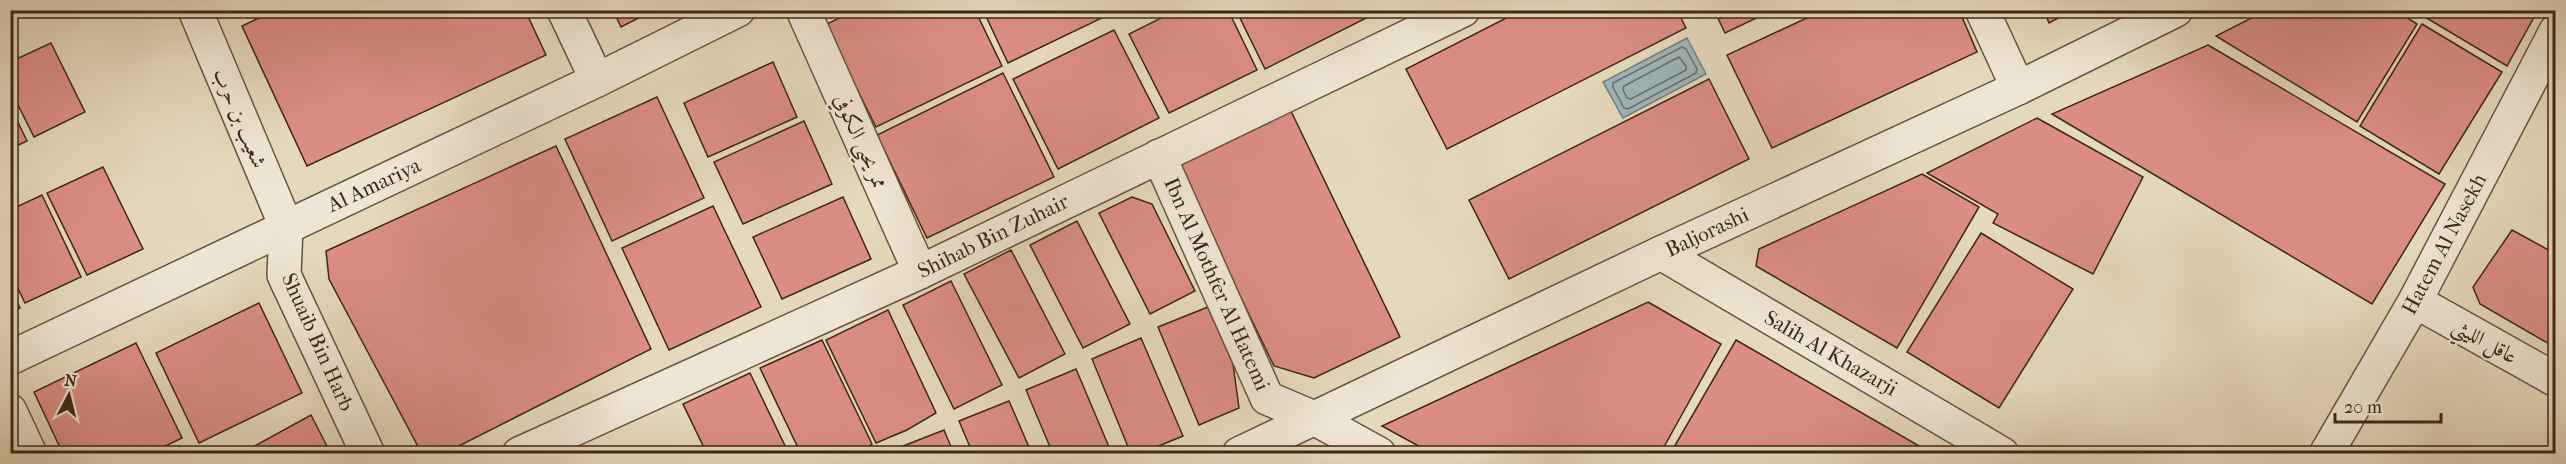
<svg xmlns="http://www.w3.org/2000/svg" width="2566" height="464" viewBox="0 0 2566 464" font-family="'IM FELL French Canon',Amiri,serif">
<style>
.water{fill:#9cb7bc;stroke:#777d7a;stroke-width:1.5}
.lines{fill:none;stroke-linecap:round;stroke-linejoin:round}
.shore{stroke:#6e6f69;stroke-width:1.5}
.building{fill:#dc8e85;stroke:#3f2716;stroke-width:1.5}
.minor-casing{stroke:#685440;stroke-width:36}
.minor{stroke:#eee6d4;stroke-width:33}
.labels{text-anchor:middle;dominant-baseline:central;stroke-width:4.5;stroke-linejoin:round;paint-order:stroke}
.street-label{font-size:21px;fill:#3f2716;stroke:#eee6d4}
</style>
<rect width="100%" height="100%" fill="#e5d9bd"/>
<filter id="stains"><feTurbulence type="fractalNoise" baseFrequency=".00333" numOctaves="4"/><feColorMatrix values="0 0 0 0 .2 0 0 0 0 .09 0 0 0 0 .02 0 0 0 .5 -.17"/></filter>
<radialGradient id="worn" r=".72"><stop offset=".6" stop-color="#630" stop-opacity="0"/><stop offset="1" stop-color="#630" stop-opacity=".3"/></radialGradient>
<!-- water -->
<path class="water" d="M1687 38 1706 74 1623 118 1603 82Z"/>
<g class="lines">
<!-- shore -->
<g class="shore">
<path d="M1682 47 1686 49 1697 69 1696 73 1628 109 1624 108 1613 87V83Z"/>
<path d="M1679 57 1686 66V70L1631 99 1627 98 1623 90 1624 86Z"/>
</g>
</g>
<!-- building -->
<g class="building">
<path d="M276 10H525L546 55 307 166 242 26Z"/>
<path d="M613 10H654L621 27Z"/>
<path d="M855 10H975L1002 66 876 127 825 25Z"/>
<path d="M983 10H1103L1106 16 1008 63Z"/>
<path d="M1110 10H1127L1113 17Z"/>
<path d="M1177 10H1228L1257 70 1169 113 1129 34Z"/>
<path d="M1236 10H1382L1265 69Z"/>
<path d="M1522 10H1677L1686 28 1447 149 1406 69Z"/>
<path d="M1714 10H1773L1725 33Z"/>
<path d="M1824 10H1959L1977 52 1772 148 1727 55Z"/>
<path d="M2044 10H2074L2049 23Z"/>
<path d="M2267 10H2395L2417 24 2357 122 2216 36Z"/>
<path d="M2413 10H2538L2507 66Z"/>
<path d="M2422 24 2502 72 2439 174 2360 126Z"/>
<path d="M1114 30 1159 118 1058 169 1013 79Z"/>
<path d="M51 43 85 112 34 137 10 89V62Z"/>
<path d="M2208 45 2445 184 2372 304 2052 114Z"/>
<path d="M773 62 797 117 708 157 684 103Z"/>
<path d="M1003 73 1054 177 927 238 877 135Z"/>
<path d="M1709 79 1749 159 1509 279 1469 200Z"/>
<path d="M657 97 704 198 612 241 565 139Z"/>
<path d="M10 106 27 141 10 149Z"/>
<path d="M1290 109 1400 337 1314 378 1274 366 1176 164Z"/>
<path d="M2037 118 2143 177 2093 274 1993 223 1998 214 1927 173Z"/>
<path d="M804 121 832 184 743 224 714 162Z"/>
<path d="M556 146 651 349 443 454H422L329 279 326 251Z"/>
<path d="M103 167 143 249 87 275 47 193Z"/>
<path d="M1922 174 1979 207 1897 348 1756 266 1759 249Z"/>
<path d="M42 195 81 277 25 303 10 272V210Z"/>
<path d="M843 197 871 259 782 299 753 237Z"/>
<path d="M1132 197 1152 204 1195 291 1150 314 1099 213Z"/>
<path d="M713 206 761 307 669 350 622 248Z"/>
<path d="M1077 221 1130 324 1083 348 1030 245Z"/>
<path d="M2512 230 2556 254V348L2480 304 2473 287Z"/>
<path d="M1981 233 2073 289 1999 408 1907 352Z"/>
<path d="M1011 250 1065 354 1019 378 964 274Z"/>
<path d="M951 281 1002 385 954 409 903 305Z"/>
<path d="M10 287 20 308 10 313Z"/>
<path d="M1648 302 1721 344 1660 454H1433L1382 426Z"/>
<path d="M259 303 302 393 199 443 156 353Z"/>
<path d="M1208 307 1233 364 1239 408 1199 425 1158 327Z"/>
<path d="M888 310 936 413 907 430 876 443 826 340Z"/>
<path d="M1141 338 1183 436 1139 454H1131L1092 359Z"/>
<path d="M822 340 872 444 858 454H801L760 368Z"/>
<path d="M1736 340 1933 454H1670Z"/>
<path d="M136 343 182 438 149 454H63L34 392Z"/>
<path d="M1076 369 1112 454H1053L1026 390Z"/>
<path d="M750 373 789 454H707L683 404Z"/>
<path d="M1009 401 1032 454H973L959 421Z"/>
<path d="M311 415 331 454H240Z"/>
<path d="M944 430 954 454H895L893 450Z"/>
<path d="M179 446 182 454H163Z"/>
</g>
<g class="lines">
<defs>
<g id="minor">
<path d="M195 10 286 226 284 275 368 454"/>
<path d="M564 10 597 80"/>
<path d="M803 10 920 272"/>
<path d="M1982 10 2018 88"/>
<path d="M1159 156 1267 398 1314 418 1379 454"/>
<path d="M1661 253 2002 454"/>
<path d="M2415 301 2556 380"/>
<path d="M10 358 597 80 738 10"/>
<path d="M10 411 30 454"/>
<path d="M519 454 920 272 1463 10"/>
<path d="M1239 454 1661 253 2018 88 2176 10"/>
<path d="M2326 454 2415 301 2556 31"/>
</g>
</defs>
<!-- minor casing -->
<use href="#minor" class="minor-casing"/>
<!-- minor -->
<use href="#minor" class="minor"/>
</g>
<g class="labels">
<!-- street labels -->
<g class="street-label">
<text transform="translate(240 118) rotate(67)">شعيب بن حرب</text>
<text transform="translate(861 141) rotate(66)">ممر يحيى الكوفي</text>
<text transform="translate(374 185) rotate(-25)">Al Amariya</text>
<text transform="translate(1707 232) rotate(-25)">Baljorashi</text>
<text transform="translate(993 236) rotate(-26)">Shihab Bin Zuhair</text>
<text transform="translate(2444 244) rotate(-62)">Hatem Al Nasekh</text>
<text transform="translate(1217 284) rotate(66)">Ibn Al Mothfer Al Hatemi</text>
<text transform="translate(2485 341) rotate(29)">عاقل الليثي</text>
<text transform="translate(318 342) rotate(66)">Shuaib Bin Harb</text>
<text transform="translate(1831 353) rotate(30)">Salih Al Khazarji</text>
</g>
</g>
<!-- margin -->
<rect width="2566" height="464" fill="none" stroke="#e5d9bd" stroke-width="36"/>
<rect x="12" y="12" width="2542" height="440" fill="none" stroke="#3f2716" stroke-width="3"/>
<rect x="18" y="18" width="2530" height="428" fill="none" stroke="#3f2716" stroke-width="1.5"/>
<!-- north arrow -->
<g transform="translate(69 395) rotate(7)" stroke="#eee6d4" stroke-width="4.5" paint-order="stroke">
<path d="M0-4.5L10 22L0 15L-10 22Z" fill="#3f2716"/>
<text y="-9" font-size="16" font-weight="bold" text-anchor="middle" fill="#3f2716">N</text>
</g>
<!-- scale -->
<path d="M2335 413v9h106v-9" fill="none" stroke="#3f2716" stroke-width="3"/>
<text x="2344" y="413" font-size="18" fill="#3f2716" stroke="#eee6d4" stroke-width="4.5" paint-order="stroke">20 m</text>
<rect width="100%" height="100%" filter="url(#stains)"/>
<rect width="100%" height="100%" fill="url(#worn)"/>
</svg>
